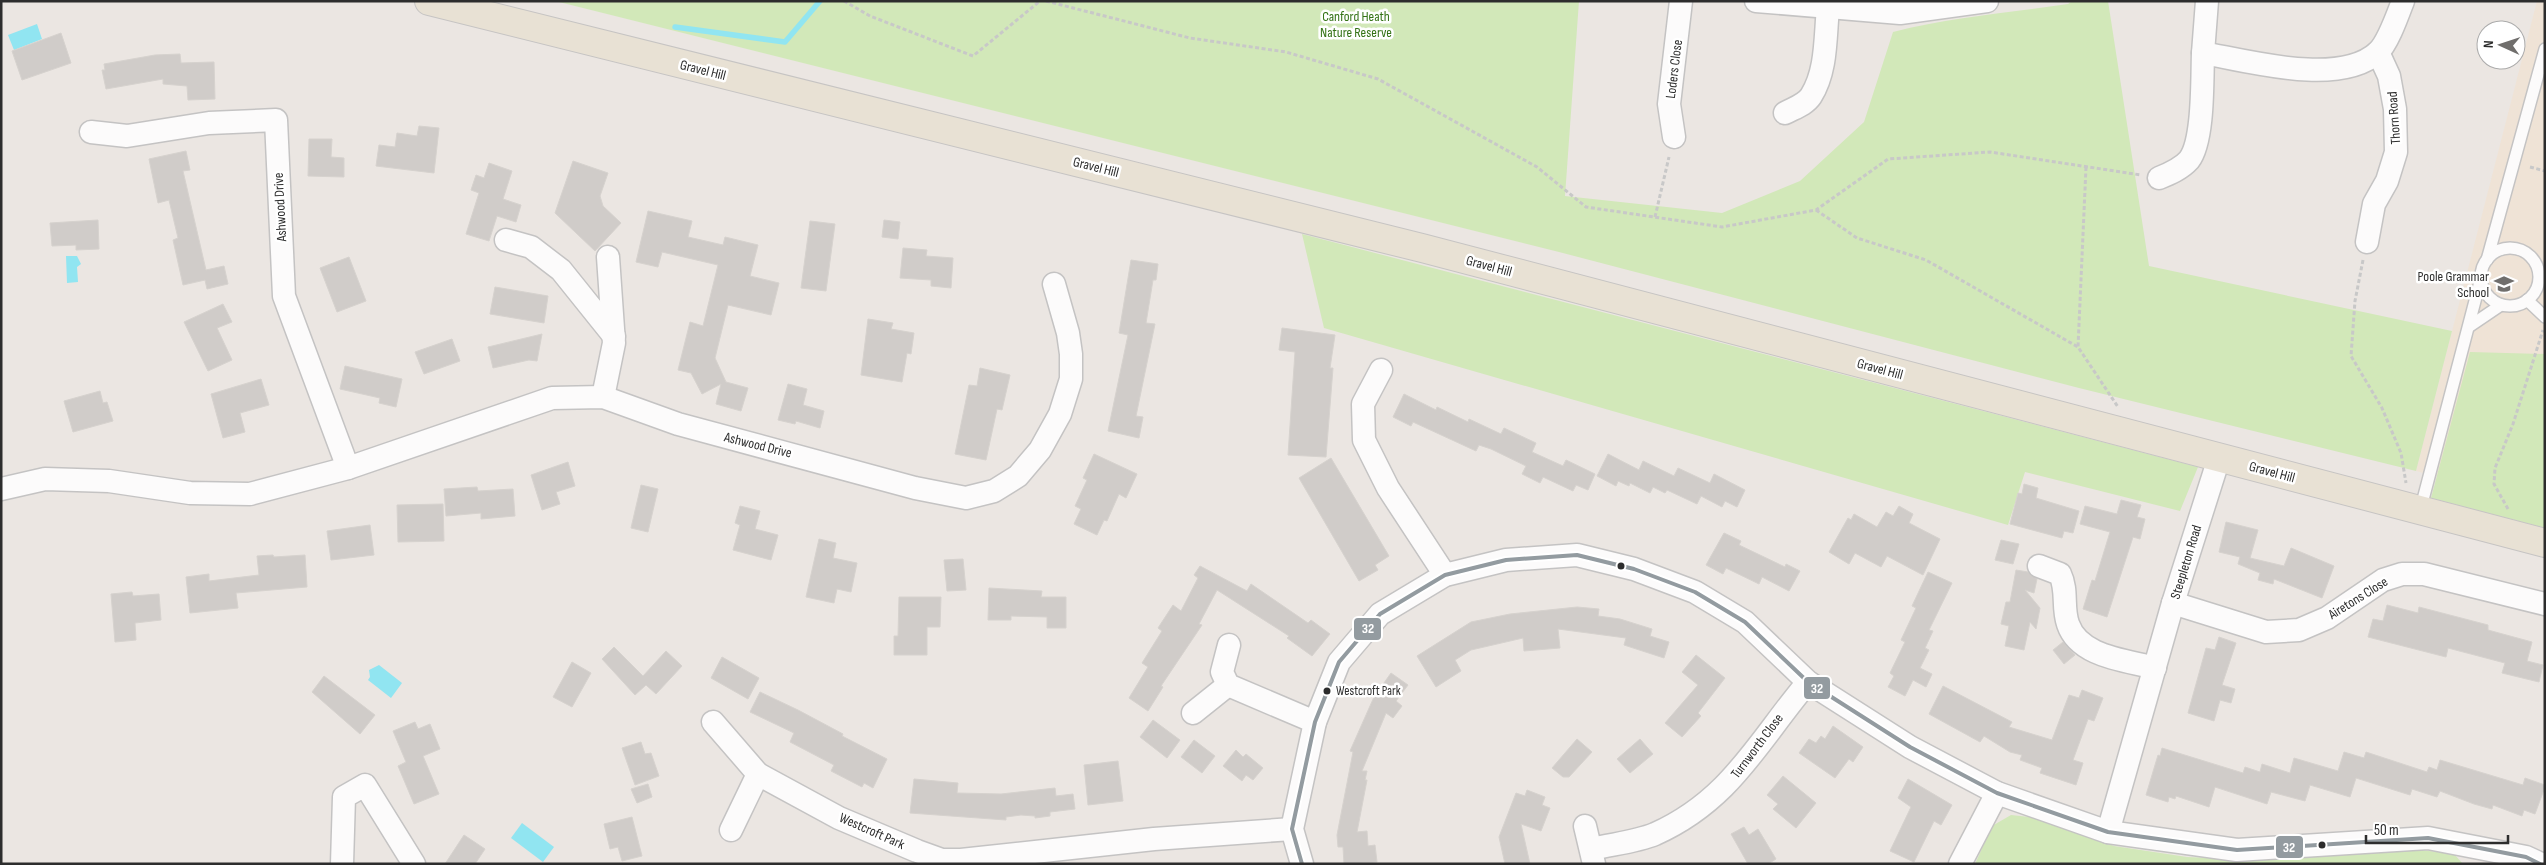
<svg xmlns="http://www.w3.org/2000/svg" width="2546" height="865" viewBox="0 0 2546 865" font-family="'Sofia Sans Condensed',sans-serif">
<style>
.education{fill:#efe3d6}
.green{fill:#d2e8b9}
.water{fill:#91e5f1}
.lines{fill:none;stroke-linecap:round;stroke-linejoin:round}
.stream{stroke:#91e5f1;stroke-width:5.5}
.building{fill:#d0ccc9;stroke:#d6d2ce}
.lane-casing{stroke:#c4c3c3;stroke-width:14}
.street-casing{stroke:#c4c3c3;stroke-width:25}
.primary-casing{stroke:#c6c4c3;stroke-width:30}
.path{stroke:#c8c8c8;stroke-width:3;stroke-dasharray:4 2.5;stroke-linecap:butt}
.lane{stroke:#fcfbfb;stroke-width:11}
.street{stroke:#fcfbfb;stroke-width:22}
.primary{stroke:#e8e1d4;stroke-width:28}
.bus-1-casing{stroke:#fff;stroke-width:8}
.bus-1{stroke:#939ba0;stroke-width:4}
.bus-dot{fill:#2d2d2d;stroke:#fff;stroke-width:2}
.labels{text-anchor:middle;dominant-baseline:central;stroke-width:5;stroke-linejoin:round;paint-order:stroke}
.bus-label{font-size:13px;fill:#2d2d2d;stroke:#fff;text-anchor:start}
.park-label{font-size:14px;fill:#337215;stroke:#fff}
.street-label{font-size:14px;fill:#2d2d2d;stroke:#fff}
.poi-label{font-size:14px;fill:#2d2d2d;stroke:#fff;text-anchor:end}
.line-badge{stroke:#fff;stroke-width:2}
.badge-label{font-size:14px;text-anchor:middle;font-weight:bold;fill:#fff}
</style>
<rect width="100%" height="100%" fill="#ebe6e2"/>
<!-- education -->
<path class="education" d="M2537 1H2545V504L2416 471Z"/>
<!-- green -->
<g class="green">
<path d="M555 1H1579L1565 196 1722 213 1800 181 1864 122 1893 32C1950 17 2009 13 2068 4L2072 1H2108L2149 266 2452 331 2416 471 2079 388 1559 252Z"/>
<path d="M1302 234 2198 467 2180 511 2025 472 2008 525 1324 328Z"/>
<path d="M2470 352 2545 354V528L2431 498Z"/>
<path d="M2011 815 2038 818 2114 846 2187 857 2237 859 2404 848 2454 854 2463 864H1975L1992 826Z"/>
</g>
<!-- water -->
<g class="water">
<path d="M37 24 42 39 14 50 8 35Z"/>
<path d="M66 256H77L81 264 77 267 78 282 67 283Z"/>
<path d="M379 665 402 683 391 698 368 680 370 677 369 670Z"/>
<path d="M522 823 554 847 543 862 511 838Z"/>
</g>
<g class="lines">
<!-- stream -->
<path class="stream" d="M675 27 785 42 820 1"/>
</g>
<!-- building -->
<g class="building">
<path d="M61 33 71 63 22 80 12 51Z"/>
<path d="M180 54 181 63 214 62 215 99 188 100 187 86 163 84V79L106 89 102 70H105L104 64 155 55Z"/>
<path d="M419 126 439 128 434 173 376 166 379 145 395 147 397 133 417 136Z"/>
<path d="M309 139H332L331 157 344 158V177L308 176Z"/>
<path d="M186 151 190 170 183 171 206 270 224 266 228 284 207 289 205 280 183 285 173 240 178 238 169 200 158 203 149 159Z"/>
<path d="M573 161 608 173 600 196 603 206 621 223 595 251 555 213Z"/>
<path d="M489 163 512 171 503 199 521 205 516 222 497 216 489 241 466 234 479 193 471 190 476 175 484 178Z"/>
<path d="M648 211 692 221 688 237 723 245 725 237 758 245 750 276 779 283 771 315 728 305 715 358 726 382 748 388 741 411 716 404 721 384 702 394 691 373 678 370 690 322 703 326 718 265 662 252 658 267 636 262Z"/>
<path d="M98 220 99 249 76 250V245L52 246 50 223Z"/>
<path d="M884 220 900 222 898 239 882 237Z"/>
<path d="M810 221 835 224 826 291 801 288Z"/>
<path d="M903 248 927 250 926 256 953 258 951 288 931 286V280L900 278Z"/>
<path d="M349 257 366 301 337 312 320 268Z"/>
<path d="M1131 260 1158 264 1156 280H1153L1146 323 1155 324 1136 416 1143 417 1139 438 1108 431 1128 335 1119 333Z"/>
<path d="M495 287 548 296 544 323 490 314Z"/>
<path d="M223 304 232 322 217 328 232 360 208 371 184 322Z"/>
<path d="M868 319 893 323 891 329 914 333 911 354 907 353 902 382 861 375Z"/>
<path d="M1282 328 1335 335 1330 368H1333L1326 457 1288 455 1295 352 1279 350Z"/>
<path d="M542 334 537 361 529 360 493 368 488 347Z"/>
<path d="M452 339 460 361 424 374 415 352Z"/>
<path d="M345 366 402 379 396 407 379 403 380 398 340 389Z"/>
<path d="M980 368 1010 375 1002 410 997 409 986 460 955 454 969 385 977 386Z"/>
<path d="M261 379 269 405 240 413 245 432 223 438 211 394Z"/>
<path d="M788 384 807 389 803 405 824 411 820 428 796 421 795 424 778 420Z"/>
<path d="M100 391 103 403 107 402 113 421 73 432 64 401Z"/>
<path d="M1404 394 1436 410 1437 407 1468 422 1469 419 1501 434 1504 428 1536 443 1532 452 1563 466 1566 460 1595 474 1588 490 1576 485 1573 491 1543 477 1540 483 1522 474 1526 466 1491 449 1479 445 1476 451 1413 422 1411 426 1393 417Z"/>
<path d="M1094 454 1137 474 1126 498 1119 494 1107 521 1104 520 1097 535 1074 524 1081 509 1075 506 1087 480 1083 478Z"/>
<path d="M1608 454 1639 470 1643 461 1674 476 1678 468 1710 483 1714 474 1745 490 1737 507 1725 501 1722 507 1701 496 1697 504 1667 490 1665 493 1653 487 1650 493 1630 483 1629 486 1618 481 1616 486 1597 476Z"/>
<path d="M1331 458 1389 556 1375 565 1378 570 1359 581 1299 478Z"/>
<path d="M568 462 575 486 556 492 560 504 542 510 531 475Z"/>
<path d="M2024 484 2038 488 2036 498 2079 511 2073 533 2064 531 2062 538 2010 524 2018 493 2022 494Z"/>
<path d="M641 485 658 489 648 532 631 528Z"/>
<path d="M477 487 478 491 513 489 515 516 481 519V513L446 516 444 489Z"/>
<path d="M2121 500 2141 505 2137 517 2145 519 2140 539 2133 537 2107 617 2083 609 2092 580 2095 581 2110 532 2080 524 2085 506 2117 514Z"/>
<path d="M443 504 444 541 398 542 397 505Z"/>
<path d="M740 506 760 511 755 529 778 535 771 560 733 550 740 525 735 523Z"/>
<path d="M1899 506 1913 514 1909 523 1940 539 1923 575 1887 556 1881 567 1855 553 1849 564 1829 552 1848 518 1851 520 1854 514 1877 527 1886 512 1893 516Z"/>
<path d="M2226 522 2258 530 2250 558 2284 566 2291 548 2334 566 2322 598 2274 579 2273 584 2258 580 2260 573 2238 564 2240 557 2219 552Z"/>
<path d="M370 525 374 555 331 560 327 531Z"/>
<path d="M1724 533 1741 541 1739 545 1785 567 1786 564 1800 571 1789 591 1762 577 1759 584 1726 568 1723 574 1706 565Z"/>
<path d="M819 539 836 543 833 558 857 563 851 592 837 589 834 603 806 597Z"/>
<path d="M2001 540 2019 544 2013 564 1995 560Z"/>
<path d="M273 555 274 557 305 555 307 587 236 593 238 608 190 613 186 577 209 574V581L259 575 257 556Z"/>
<path d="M963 559 966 590 947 591 944 560Z"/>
<path d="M1200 566 1247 591 1251 584 1308 623 1311 620 1330 634 1312 656 1287 638 1289 636 1217 590 1199 624 1202 625 1161 686 1163 687 1148 711 1129 698 1148 667 1142 663 1162 631 1158 628 1173 605 1181 611 1198 578 1194 575Z"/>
<path d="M2016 570 2028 572 2037 579 2034 593 2025 590 2040 608 2036 629 2030 622 2024 650 2005 646 2009 626 2001 624 2006 602H2010Z"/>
<path d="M1928 572 1952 583 1929 630 1933 631 1925 648 1929 650 1920 668 1932 674 1926 687 1913 680 1905 696 1888 687 1894 676 1890 673 1905 642 1901 640 1916 608 1912 606Z"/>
<path d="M989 588 1042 591 1041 597H1066V628H1047V617L1011 616V620H988Z"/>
<path d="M132 592 133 596 159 594 161 620 135 623 136 640 115 642 111 594Z"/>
<path d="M899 597H941L940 627H927V655H894V636H898Z"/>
<path d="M2387 605 2418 613 2419 607 2488 625V630L2532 642 2527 661 2543 665 2539 682 2502 673 2505 663 2448 648 2446 657 2368 637 2373 619 2383 621Z"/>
<path d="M1577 607 1599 609 1598 616 1620 619 1652 629 1650 636 1669 642 1664 658 1624 645 1626 638 1558 629 1560 648 1524 651 1523 638 1471 650 1455 660 1461 671 1436 687 1417 656 1471 622 1510 614Z"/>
<path d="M2219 637 2236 643 2222 685 2235 689 2231 703 2220 700 2214 721 2188 713 2206 648 2215 650Z"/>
<path d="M2063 642 2075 655 2064 664 2053 650Z"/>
<path d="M614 647 643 676 666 651 682 666 656 694 646 685 635 695 602 659Z"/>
<path d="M1696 655 1725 678 1698 713 1701 716 1682 737 1665 723 1698 685 1682 672Z"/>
<path d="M722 657 759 678 748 699 711 678Z"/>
<path d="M572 662 591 673 572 707 553 697Z"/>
<path d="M1391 673 1408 685 1396 701 1402 706 1393 718 1386 713 1362 771H1367L1365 780H1367L1357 832 1367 831 1368 846 1375 845 1377 862 1344 864 1343 847H1338L1337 835 1353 752 1350 751 1374 697Z"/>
<path d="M324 676 375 715 360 734 312 692Z"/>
<path d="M1943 686 2012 722 2009 727 2052 740 2069 695 2079 698 2082 690 2103 698 2094 721 2088 719 2073 760 2083 763 2076 785 2040 773 2042 768 2020 760 2022 755 2010 752 1984 736 1980 742 1929 714Z"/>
<path d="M760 692 798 710 843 734 842 736 887 759 873 788 864 783 862 787 831 771 834 765 790 742 794 733 750 712Z"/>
<path d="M1153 720 1180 740 1167 758 1140 737Z"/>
<path d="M415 722 418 729 430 724 440 749 423 756 439 794 414 804 398 766 406 762 393 731Z"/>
<path d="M1833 726 1863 747 1853 762 1849 759 1835 778 1799 753 1809 739 1816 743 1821 736 1825 739Z"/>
<path d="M1577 739 1592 752 1569 777H1563L1552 768Z"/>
<path d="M1640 739 1653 754 1630 773 1617 759Z"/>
<path d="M1194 740 1215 756 1202 773 1181 757Z"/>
<path d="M641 742 645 754 651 753 659 776 635 785 622 748Z"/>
<path d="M2162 748 2243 773 2245 767 2260 772 2262 764 2290 773 2294 758 2338 771 2344 752 2364 758 2366 752 2427 772 2429 767 2437 770 2440 760 2523 785 2525 778 2545 785V787L2535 814 2524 810 2522 816 2493 805 2492 809 2474 804 2440 791 2437 797 2412 789 2410 795 2356 778 2350 797 2310 785 2305 801 2271 792 2267 804 2215 787 2209 807 2176 796 2175 799 2169 797 2168 802 2146 795 2158 755 2160 756Z"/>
<path d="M1236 750 1243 757 1246 754 1263 768 1253 780 1246 775 1242 781 1223 766Z"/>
<path d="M1118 761 1123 801 1088 805 1084 765Z"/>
<path d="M1783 776 1816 803 1796 828 1773 809 1778 804 1767 795Z"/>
<path d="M914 779 958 783 957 793 1001 794 1055 788 1056 796 1073 794 1075 809 1050 812V816L1035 818V816L1021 815 1006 817V820L910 813Z"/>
<path d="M1908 779 1952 805 1941 825 1934 821 1914 862 1890 851 1911 807 1898 798Z"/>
<path d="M648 784 652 797 637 803 631 789Z"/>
<path d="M1527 790 1545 797 1542 805 1550 808 1541 831 1521 824 1530 864H1505L1499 837 1516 793 1525 796Z"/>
<path d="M632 817 642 856 622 861 618 847 610 849 604 824Z"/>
<path d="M1744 827 1749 835 1758 829 1776 859 1768 864H1748L1731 834Z"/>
<path d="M464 835 485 849 475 864H445Z"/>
</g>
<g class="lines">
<defs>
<g id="lane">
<circle cx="2510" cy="277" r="29"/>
<path d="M2487 260 2545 49"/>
<path d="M2527 300 2545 317"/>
<path d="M2470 326 2501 305"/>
<path d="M2420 511 2481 278"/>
</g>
<g id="street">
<path d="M1756 1 1900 13 1987 1"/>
<path d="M2207 1 2203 53C2248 61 2340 87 2378 52 2388 43 2398 14 2403 1"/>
<path d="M1785 113C1794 108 1805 105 1811 96 1827 71 1825 37 1828 8"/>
<path d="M91 132 127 136 209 123 276 120 284 296 348 468"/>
<path d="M1674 137 1669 104 1681 1"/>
<path d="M2159 178C2169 174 2181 169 2189 160 2204 141 2202 78 2203 53"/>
<path d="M506 240 531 247 561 270 614 336"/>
<path d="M2367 242 2374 204 2387 181 2396 152 2395 109 2389 76 2378 52"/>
<path d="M1381 370 1363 404 1364 440 1388 488 1445 575"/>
<path d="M603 397 614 343 608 257"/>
<path d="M1 489 45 479 109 481 190 493 250 494 348 468 552 398 603 397 678 424 915 488 966 498 994 491 1018 476 1040 450 1060 414 1071 379V354L1068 333 1054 284"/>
<path d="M2039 566 2060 574C2068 591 2062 607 2068 624 2079 657 2126 660 2155 668"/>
<path d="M2173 603 2266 632 2299 630 2327 618 2383 580 2402 574H2424L2545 604"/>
<path d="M1229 645 1222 672 1228 685 1315 722"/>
<path d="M1193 713 1228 685"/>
<path d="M713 722 758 774 839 818 917 851 942 860H961L1154 839 1292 829"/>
<path d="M1585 826 1594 864"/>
<path d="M731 830 758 774"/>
<path d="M2108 832 2173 603 2219 458"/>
<path d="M1592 849C1612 844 1636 842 1655 834 1731 800 1758 741 1808 682"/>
<path d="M342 864 344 797 365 785 414 864"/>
<path d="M1302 864 1292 829 1315 722 1339 662 1380 614 1445 575 1506 560 1577 555 1634 569 1695 592 1745 622 1808 682 1910 747 1997 793 2108 832 2237 850 2428 838 2526 857 2541 864"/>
<path d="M1960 864 1997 793"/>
</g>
<path id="primary" d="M429 1 1422 248 2545 543"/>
</defs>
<!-- lane casing -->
<use href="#lane" class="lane-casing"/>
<!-- street casing -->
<use href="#street" class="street-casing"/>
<!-- primary casing -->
<use href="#primary" class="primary-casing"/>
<!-- path -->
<g class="path">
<path d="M844 1 870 16 973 56 1040 1"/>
<path d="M1046 1 1190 38 1286 52 1378 79 1537 167 1586 207 1722 227 1816 210 1888 159 1990 152 2141 175"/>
<path d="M2086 167 2078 347 2118 407"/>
<path d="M2530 167 2545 171"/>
<path d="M1816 210 1857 238 1926 260 2078 347"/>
<path d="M1655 217 1669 157"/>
<path d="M2363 260 2355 301 2351 356 2382 408 2401 453 2406 483"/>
<path d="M2508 509 2494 484 2495 468 2513 424 2543 330"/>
</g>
<!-- lane -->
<use href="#lane" class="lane"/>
<!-- street -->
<use href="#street" class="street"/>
<!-- primary -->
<use href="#primary" class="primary"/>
<defs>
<path id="bus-1" d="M1302 864 1292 829 1315 722 1339 662 1380 614 1445 575 1506 560 1577 555 1634 569 1695 592 1745 622 1808 682 1910 747 1997 793 2108 832 2237 850 2428 838 2526 857 2540 864"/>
</defs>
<!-- bus-1 casing -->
<use href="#bus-1" class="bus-1-casing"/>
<!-- bus-1 -->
<use href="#bus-1" class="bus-1"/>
</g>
<!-- icons -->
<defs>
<symbol id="school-bare" viewBox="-9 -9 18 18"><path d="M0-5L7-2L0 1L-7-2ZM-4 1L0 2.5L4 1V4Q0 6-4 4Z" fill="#706e6c" stroke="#fff" stroke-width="2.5" paint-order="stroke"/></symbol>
</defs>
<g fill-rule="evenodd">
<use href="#school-bare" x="2490" y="270" width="28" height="28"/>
</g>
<!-- markers -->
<g class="bus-dot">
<circle cx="1621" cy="566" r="4.5"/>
<circle cx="1327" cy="691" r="4.5"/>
<circle cx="2322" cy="845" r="4.5"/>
</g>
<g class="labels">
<!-- bus labels -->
<g class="bus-label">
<text x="1336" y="691">Westcroft Park</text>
</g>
<!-- park labels -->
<g class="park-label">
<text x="1356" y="16">Canford Heath<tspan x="1356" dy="16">Nature Reserve</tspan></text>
</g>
<!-- street labels -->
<g class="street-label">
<text transform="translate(1674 69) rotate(-83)">Loders Close</text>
<text transform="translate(703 70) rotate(14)">Gravel Hill</text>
<text transform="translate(2394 118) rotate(-94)">Thorn Road</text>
<text transform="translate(1096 167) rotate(14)">Gravel Hill</text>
<text transform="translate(280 207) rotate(-93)">Ashwood Drive</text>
<text transform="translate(1489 266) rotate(15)">Gravel Hill</text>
<text transform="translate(1880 369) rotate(15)">Gravel Hill</text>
<text transform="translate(758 445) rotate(14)">Ashwood Drive</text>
<text transform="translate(2272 472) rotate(15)">Gravel Hill</text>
<text transform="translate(2186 562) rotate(-73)">Steepleton Road</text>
<text transform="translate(2358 598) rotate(-32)">Airetons Close</text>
<text transform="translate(1757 746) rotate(-53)">Turnworth Close</text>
<text transform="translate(872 831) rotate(24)">Westcroft Park</text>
</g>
<!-- poi labels -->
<g class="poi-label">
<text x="2489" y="276">Poole Grammar<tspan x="2489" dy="16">School</tspan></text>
</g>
</g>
<g class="line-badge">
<rect x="1353" y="617" width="29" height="24" rx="5" fill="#939ba0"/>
<rect x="1803" y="676" width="28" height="24" rx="5" fill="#939ba0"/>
<rect x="2275" y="835" width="29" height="24" rx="5" fill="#939ba0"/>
</g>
<g class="badge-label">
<text x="1368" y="633">32</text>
<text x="1817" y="693">32</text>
<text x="2289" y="852">32</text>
</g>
<!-- border -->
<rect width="2546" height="865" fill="none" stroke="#2d2d2d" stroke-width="5"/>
<!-- north arrow -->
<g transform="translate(2501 45) rotate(273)"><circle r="24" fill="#ffffff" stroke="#ababab"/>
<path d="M0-4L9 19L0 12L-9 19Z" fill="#706e6c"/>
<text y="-8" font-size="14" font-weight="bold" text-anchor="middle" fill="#2d2d2d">N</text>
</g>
<!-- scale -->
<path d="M2366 835v8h142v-8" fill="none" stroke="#2d2d2d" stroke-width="2.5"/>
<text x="2374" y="835" font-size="15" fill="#2d2d2d" stroke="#ffffff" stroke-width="4" paint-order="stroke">50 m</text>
</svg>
